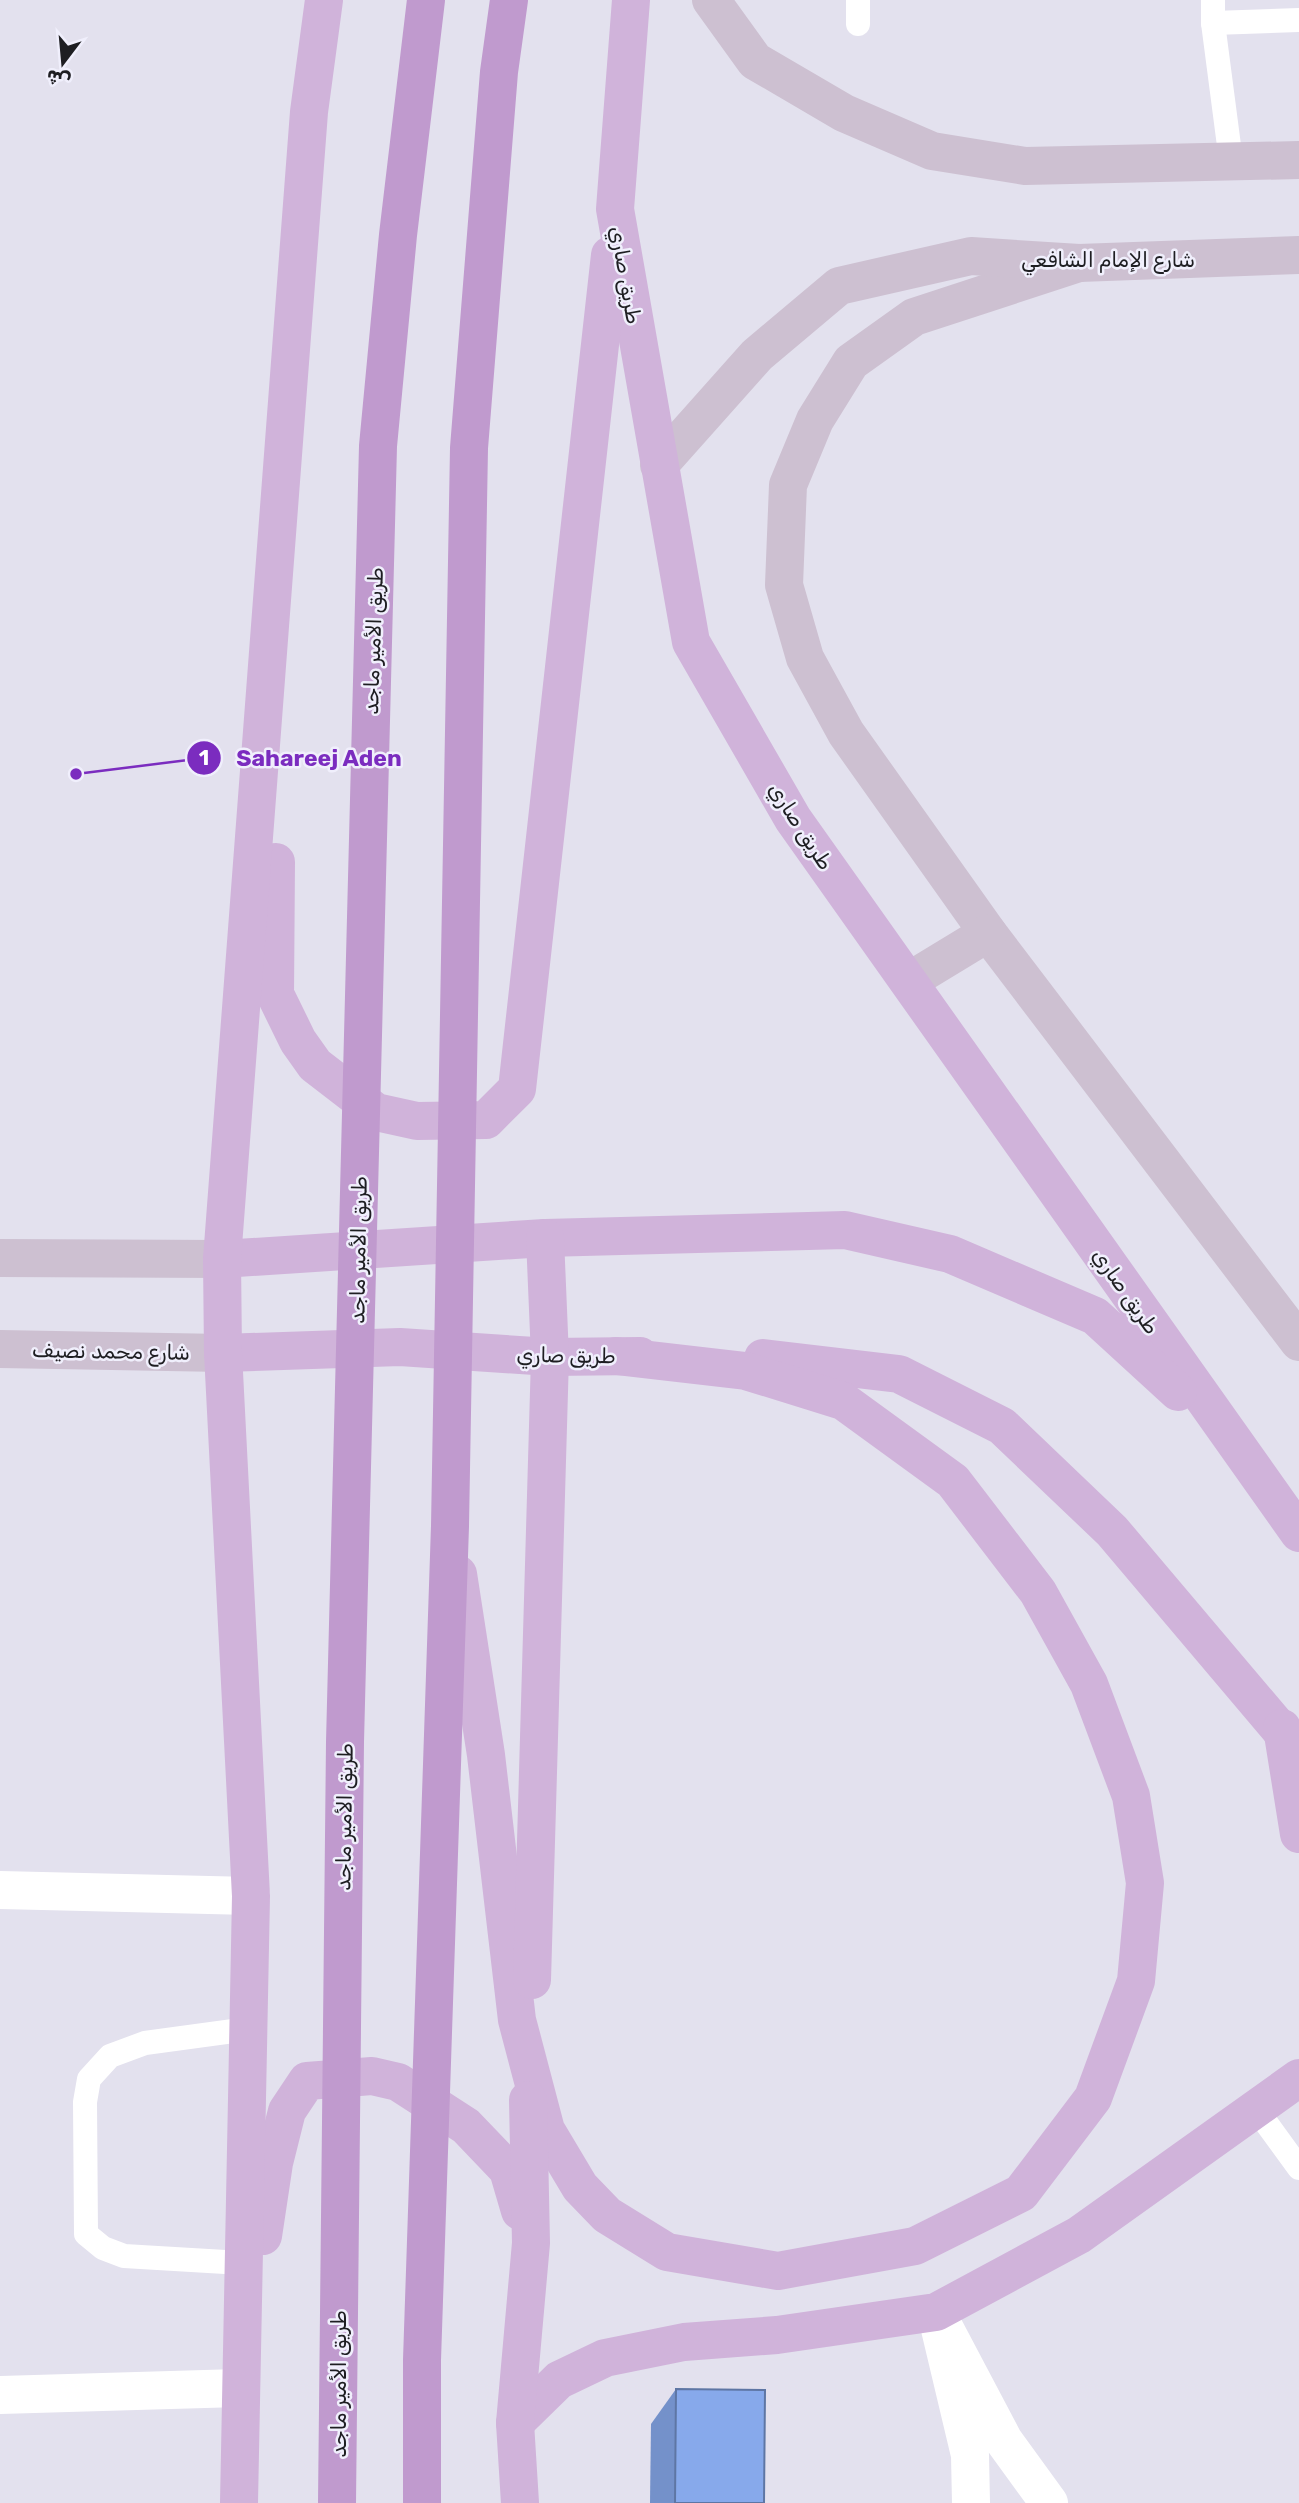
<svg xmlns="http://www.w3.org/2000/svg" width="1299" height="2503" viewBox="0 0 1299 2503" font-family="Rubik,'Noto Sans Arabic',sans-serif">
<style>
.lines{fill:none;stroke-linecap:round;stroke-linejoin:round}
.service{stroke:#fff;stroke-width:24}
.minor{stroke:#fff;stroke-width:38}
.secondary{stroke:#cdc0d1;stroke-width:38}
.primary{stroke:#d0b3da;stroke-width:38}
.trunk{stroke:#c09ace;stroke-width:38}
.wall{fill:#7491ca}
.building{fill:#87a9eb;stroke:#5e76a4;stroke-width:2}
.labels{text-anchor:middle;dominant-baseline:central;stroke-width:5;stroke-linejoin:round;paint-order:stroke}
.street-label{font-size:21px;fill:#1e1e22;stroke:#f0effc}
.leader{fill:none;stroke:#7b2cbf;stroke-width:2.5}
.callout-dot{fill:#7b2cbf;stroke:#f0effc;stroke-width:2.5}
.mark-label{font-size:21px;text-anchor:middle;font-weight:bold;fill:#fff}
.callout-label{font-size:23px;text-anchor:middle;font-weight:bold;fill:#7b2cbf;stroke:#f0effc;stroke-width:5;stroke-linejoin:round;paint-order:stroke}
</style>
<rect width="100%" height="100%" fill="#e3e1ee"/>
<g class="lines">
<!-- service -->
<g class="service">
<path d="M858 0V24"/>
<path d="M1213 0V23L1231 161"/>
<path d="M1213 23 1299 20"/>
<path d="M1256 2109 1299 2168"/>
<path d="M242 2263 124 2256 103 2248 86 2234 85 2102 89 2079 110 2056 145 2043 248 2029"/>
</g>
<!-- minor -->
<g class="minor">
<path d="M0 1890 251 1896"/>
<path d="M0 2395 239 2388"/>
<path d="M971 2503 970 2455 936 2312 1004 2441 1049 2503"/>
</g>
<!-- secondary -->
<g class="secondary">
<path d="M711 0 755 61 844 113 932 151 1025 166 1299 160"/>
<path d="M1079 263 914 317 851 362 815 420 788 485 784 585 805 658 846 733 988 933 1299 1342"/>
<path d="M659 465 757 355 839 286 971 256 1079 263 1299 255"/>
<path d="M909 981 988 933"/>
<path d="M0 1258 222 1259"/>
<path d="M0 1349 223 1353"/>
</g>
<!-- primary -->
<g class="primary">
<path d="M631 0 615 209 691 642 793 819 1299 1533"/>
<path d="M276 862 275 994 298 1041 315 1065 376 1112 417 1121 486 1120 517 1089 610 255"/>
<path d="M222 1259 545 1238 845 1230 950 1254 1095 1316 1178 1392"/>
<path d="M223 1353 400 1347 550 1357 640 1356"/>
<path d="M763 1358 899 1374 1002 1426 1112 1531 1299 1752"/>
<path d="M458 1574 486 1755 517 2020 546 2130 580 2187 607 2215 667 2252 778 2271 915 2246 1021 2193 1093 2098 1136 1981 1145 1883 1131 1796 1089 1684 1038 1592 953 1481 843 1401 746 1371 616 1356"/>
<path d="M1282 1728 1299 1834"/>
<path d="M532 1980 550 1357 545 1238"/>
<path d="M263 2236 274 2163 287 2111 307 2081 372 2076 398 2082 466 2126 508 2170 520 2211"/>
<path d="M515 2423 559 2380 605 2358 684 2342 777 2335 936 2312 1079 2235 1299 2078"/>
<path d="M239 2503 251 1896 223 1353 222 1259 309 112 324 0"/>
<path d="M520 2503 515 2423 531 2243 528 2100"/>
</g>
<!-- trunk -->
<g class="trunk">
<path d="M337 2503 345 1742 378 446 398 235 426 0"/>
<path d="M422 2503V2360L450 1526 469 448 499 72 509 0"/>
</g>
</g>
<!-- wall -->
<path class="wall" d="M676 2389 764 2503H650L651 2424Z"/>
<!-- building -->
<path class="building" d="M676 2389 765 2390 764 2503H675Z"/>
<g class="labels">
<!-- street labels -->
<g class="street-label">
<text x="1108" y="259">شارع الإمام الشافعي</text>
<text transform="translate(626 275) rotate(80)">طريق صاري</text>
<text transform="translate(373 641) rotate(-88)">طريق الأمير ماجد</text>
<text transform="translate(801 826) rotate(57)">طريق صاري</text>
<text transform="translate(358 1250) rotate(-89)">طريق الأمير ماجد</text>
<text transform="translate(1126 1291) rotate(55)">طريق صاري</text>
<text transform="translate(111 1351) rotate(1)">شارع محمد نصيف</text>
<text transform="translate(566 1355) rotate(1)">طريق صاري</text>
<text transform="translate(344 1817) rotate(-89)">طريق الأمير ماجد</text>
<text transform="translate(338 2384) rotate(-90)">طريق الأمير ماجد</text>
</g>
</g>
<!-- callouts -->
<path class="leader" d="M76 774L204 758"/>
<g class="callout-dot">
<circle cx="76" cy="774" r="7"/>
<circle cx="204" cy="758" r="18"/>
</g>
<g class="mark-label">
<text x="204" y="765">1</text>
</g>
<g class="callout-label">
<text x="319" y="766">Sahareej Aden</text>
</g>
<!-- north arrow -->
<g transform="translate(63 63) rotate(196)" stroke="#f0effc" stroke-width="5" paint-order="stroke">
<path d="M0-5L12 26L0 18L-12 26Z" fill="#1e1e22"/>
<text y="-10" font-size="19" font-weight="bold" text-anchor="middle" fill="#1e1e22">ش</text>
</g>
</svg>
